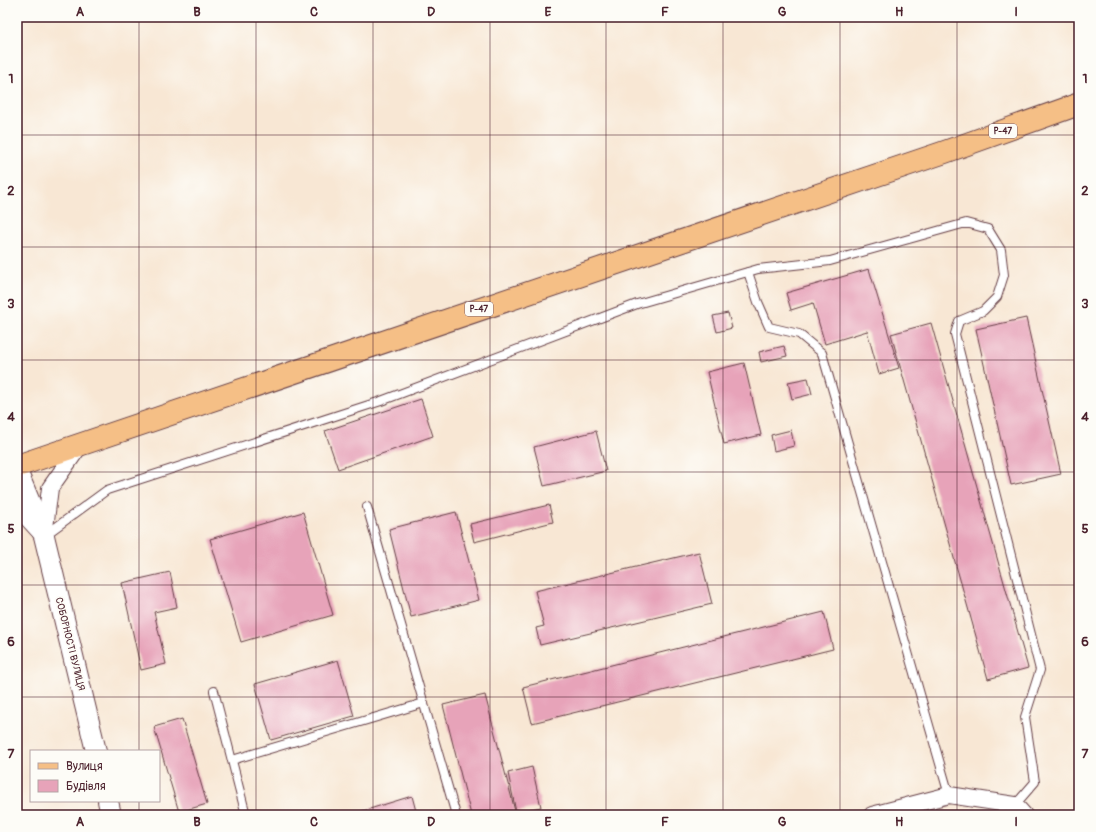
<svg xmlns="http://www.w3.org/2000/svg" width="1096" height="832" viewBox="0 0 1096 832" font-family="Pangolin,sans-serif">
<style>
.building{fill:#e7a3b9}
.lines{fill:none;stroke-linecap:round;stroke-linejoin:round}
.service-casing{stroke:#643d44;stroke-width:10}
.minor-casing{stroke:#643d44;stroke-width:18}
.tertiary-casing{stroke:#643d44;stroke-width:22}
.primary-casing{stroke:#643d44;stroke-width:24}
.service{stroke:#fff;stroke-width:8}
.minor{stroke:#fff;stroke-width:16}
.tertiary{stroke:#fff;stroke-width:20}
.primary{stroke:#f5bf86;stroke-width:22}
.grid{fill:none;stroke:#4a1f2b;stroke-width:1;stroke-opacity:0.55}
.labels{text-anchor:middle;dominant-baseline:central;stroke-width:3.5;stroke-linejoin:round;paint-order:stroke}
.shield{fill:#fdfcf7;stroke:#806168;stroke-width:1}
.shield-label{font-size:9px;font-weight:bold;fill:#4a1f2b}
.street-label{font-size:10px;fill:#4a1f2b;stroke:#fdfcf7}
.neatline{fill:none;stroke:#4a1f2b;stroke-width:1.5}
.grid-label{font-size:13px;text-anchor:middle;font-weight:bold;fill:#4a1f2b}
</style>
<rect width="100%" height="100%" fill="#fdfcf7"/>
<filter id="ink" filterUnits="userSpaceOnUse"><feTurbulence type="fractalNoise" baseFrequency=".025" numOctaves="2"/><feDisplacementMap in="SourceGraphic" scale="8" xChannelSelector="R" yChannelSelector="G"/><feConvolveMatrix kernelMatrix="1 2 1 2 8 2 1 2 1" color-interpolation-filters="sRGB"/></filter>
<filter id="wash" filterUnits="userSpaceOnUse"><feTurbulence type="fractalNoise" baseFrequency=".012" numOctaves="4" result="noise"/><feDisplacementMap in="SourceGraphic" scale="16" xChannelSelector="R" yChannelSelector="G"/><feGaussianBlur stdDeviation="0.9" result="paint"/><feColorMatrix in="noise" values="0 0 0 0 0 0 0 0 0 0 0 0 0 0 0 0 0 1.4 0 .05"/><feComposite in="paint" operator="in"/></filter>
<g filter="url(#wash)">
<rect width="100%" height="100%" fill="#f8e7d4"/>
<g id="blocks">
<!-- building -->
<g class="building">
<path d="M869 269 899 368 879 374 867 331 825 344 813 303 791 310 786 293Z"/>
<path d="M728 313 732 328 717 332 713 316Z"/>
<path d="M1026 318 1061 474 1011 485 976 329Z"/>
<path d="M931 323 1028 668 988 679 891 334Z"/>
<path d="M784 346 787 356 761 362 759 352Z"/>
<path d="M744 363 761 435 724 444 707 372Z"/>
<path d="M808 378 812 394 792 399 788 382Z"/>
<path d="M421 399 433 436 338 469 325 431Z"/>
<path d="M791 430 794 446 774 451 771 435Z"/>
<path d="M596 431 606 471 544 486 534 447Z"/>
<path d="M549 505 553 522 474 542 470 524Z"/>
<path d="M303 512 333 615 241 642 210 539Z"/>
<path d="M456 512 479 600 411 617 389 529Z"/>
<path d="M699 552 712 604 540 645 536 628 544 626 535 591Z"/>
<path d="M170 572 177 607 154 612 166 664 141 670 122 583Z"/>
<path d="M824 612 833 649 532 723 523 687Z"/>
<path d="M338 660 354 716 271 740 255 684Z"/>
<path d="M485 695 515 811 499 815H471L443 705Z"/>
<path d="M182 719 207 804 179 812 154 727Z"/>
<path d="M532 767 541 807 516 812 508 773Z"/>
<path d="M412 796 417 815H350Z"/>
</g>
</g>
</g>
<g filter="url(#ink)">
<use href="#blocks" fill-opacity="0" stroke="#643d44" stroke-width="1"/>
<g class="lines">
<defs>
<g id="service">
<path d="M748 272 758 302 769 327 799 334 822 353 949 795"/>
<path d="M367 507 456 815"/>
<path d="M44 536 107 490 381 401 637 304 758 269 830 261 966 223 988 229 1001 250 1004 275 997 297 983 311 959 321 955 334 1040 670 1025 717 1035 782 1015 805"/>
<path d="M214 691 246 815"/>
<path d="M232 760 424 703"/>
</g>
<g id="minor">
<path d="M17 507 39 531"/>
<path d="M44 536 50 488 81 444"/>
<path d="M872 815 949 795 1015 805 1024 815"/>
</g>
<g id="tertiary">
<path d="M17 471 44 536 96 751"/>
<path d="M108 801 111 815"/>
</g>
<path id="primary" d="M17 466 942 153 1079 104"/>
</defs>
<!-- service casing -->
<use href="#service" class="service-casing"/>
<!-- minor casing -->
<use href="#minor" class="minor-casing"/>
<!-- tertiary casing -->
<use href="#tertiary" class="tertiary-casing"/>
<!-- primary casing -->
<use href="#primary" class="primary-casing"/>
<!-- service -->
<use href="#service" class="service"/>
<!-- minor -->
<use href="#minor" class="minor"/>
<!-- tertiary -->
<use href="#tertiary" class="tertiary"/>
<!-- primary -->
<use href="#primary" class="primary"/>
</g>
</g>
<!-- grid -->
<path class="grid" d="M139 17V751M256 17V815M373 17V815M490 17V815M606 17V815M723 17V815M840 17V815M957 17V815M17 135H1079M17 247H1079M17 360H1079M17 472H1079M17 585H1079M17 697H1079M139 801V815"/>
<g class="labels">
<!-- shield labels -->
<g class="shield">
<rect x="989" y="124" width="28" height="14" rx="3"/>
<rect x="465" y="302" width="28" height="14" rx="3"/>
</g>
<g class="shield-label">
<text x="1003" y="131">Р-47</text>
<text x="479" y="309">Р-47</text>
</g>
<!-- street labels -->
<g class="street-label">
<text transform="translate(70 644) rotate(76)">СОБОРНОСТІ ВУЛИЦЯ</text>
</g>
</g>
<!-- margin -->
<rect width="1096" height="832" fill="none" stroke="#fdfcf7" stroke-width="44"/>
<!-- legend -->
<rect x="30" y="750" width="130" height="52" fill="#fdfcf7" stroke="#b5a4a5"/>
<rect x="38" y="763" width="20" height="6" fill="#f5bf86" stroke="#b5a4a5"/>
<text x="66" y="770" font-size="12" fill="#4a1f2b">Вулиця</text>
<rect x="38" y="780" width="20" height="12" fill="#e7a3b9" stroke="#b5a4a5"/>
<text x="66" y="790" font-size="12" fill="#4a1f2b">Будівля</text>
<rect x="22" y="22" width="1052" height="788" class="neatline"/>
<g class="grid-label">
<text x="80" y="16">A</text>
<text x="197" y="16">B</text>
<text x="314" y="16">C</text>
<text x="431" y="16">D</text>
<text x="548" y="16">E</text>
<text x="665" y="16">F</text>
<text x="782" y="16">G</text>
<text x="899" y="16">H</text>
<text x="1016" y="16">I</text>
<text x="11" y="83">1</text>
<text x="1085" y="83">1</text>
<text x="11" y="195">2</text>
<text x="1085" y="195">2</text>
<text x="11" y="308">3</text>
<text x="1085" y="308">3</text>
<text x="11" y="421">4</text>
<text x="1085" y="421">4</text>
<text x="11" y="533">5</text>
<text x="1085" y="533">5</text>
<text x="11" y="646">6</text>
<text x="1085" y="646">6</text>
<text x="11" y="758">7</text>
<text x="1085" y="758">7</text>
<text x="80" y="826">A</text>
<text x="197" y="826">B</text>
<text x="314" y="826">C</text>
<text x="431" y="826">D</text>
<text x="548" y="826">E</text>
<text x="665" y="826">F</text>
<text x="782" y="826">G</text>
<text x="899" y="826">H</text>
<text x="1016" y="826">I</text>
</g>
</svg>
